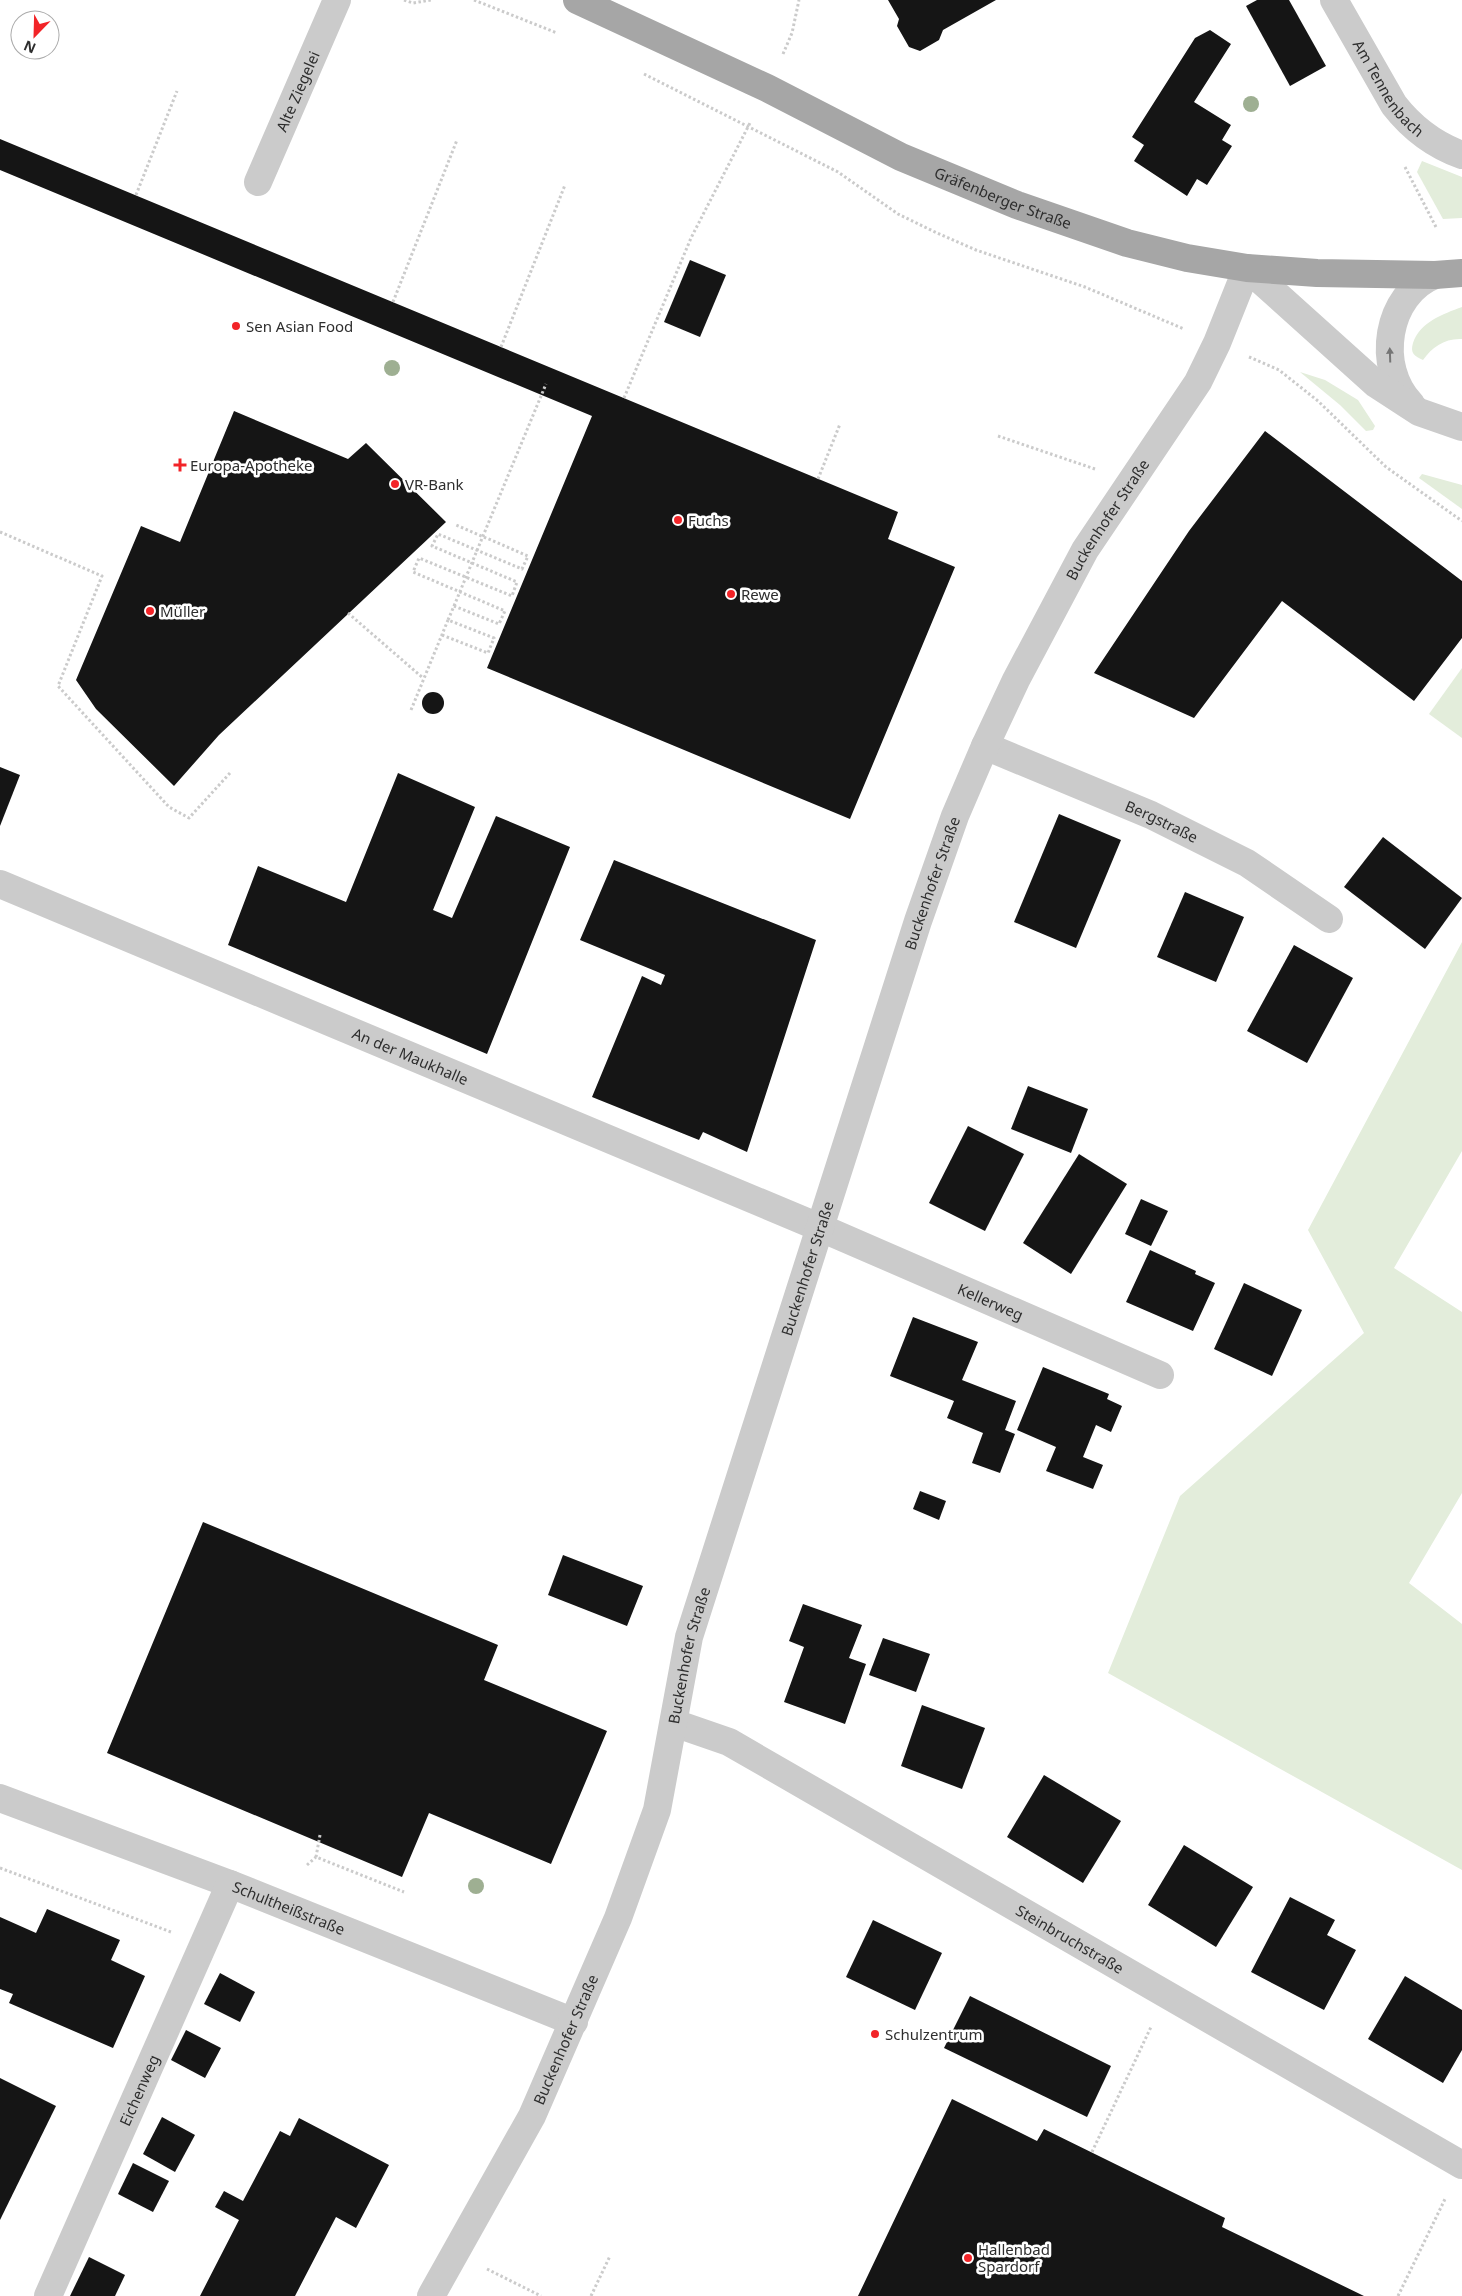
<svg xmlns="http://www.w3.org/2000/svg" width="1462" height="2296" viewBox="0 0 1462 2296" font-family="'Noto Sans',sans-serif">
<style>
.green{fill:#e3eddb}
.building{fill:#151515}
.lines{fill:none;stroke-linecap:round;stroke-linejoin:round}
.path{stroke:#cbcbcb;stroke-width:3;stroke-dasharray:2.5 2.5;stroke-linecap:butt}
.minor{stroke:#cbcbcb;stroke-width:28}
.major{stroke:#a6a6a6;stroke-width:28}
.tree{fill:#9eaf92}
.oneway{fill:#757575}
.poi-dot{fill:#f22428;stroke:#fff;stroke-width:2}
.labels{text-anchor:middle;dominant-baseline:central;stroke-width:5;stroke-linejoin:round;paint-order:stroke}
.street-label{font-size:15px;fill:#2e2e2e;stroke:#fff}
.poi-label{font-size:15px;fill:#2e2e2e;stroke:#fff;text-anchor:start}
</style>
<rect width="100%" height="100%" fill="#fff"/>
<!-- green -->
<g class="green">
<path d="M1422 161 1462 177V218L1443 219 1417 172Z"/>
<path d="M1462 307V339C1445 338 1432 347 1423 360 1414 356 1410 353 1413 343 1420 322 1443 314 1462 307Z"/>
<path d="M1300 372 1325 380 1358 400 1375 426 1373 430 1366 431 1340 405Z"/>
<path d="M1422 474 1462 485V509L1419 478Z"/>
<path d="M1462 668V738L1429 714Z"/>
<path d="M1462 942V1151L1394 1268 1462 1312V1493L1409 1583 1462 1624V1870L1108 1673 1180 1496 1364 1333 1308 1230Z"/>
</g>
<!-- building -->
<g class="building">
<path d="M888 0H996L943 30 939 40 920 51 909 47 897 26 899 19Z"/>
<path d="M1257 0H1289L1326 66 1290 86 1246 6Z"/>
<path d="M1210 30 1231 44 1194 102 1231 125 1222 140 1232 146 1207 185 1197 179 1187 196 1134 161 1144 145 1132 137 1195 38Z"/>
<path d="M0 139 898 512 888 539 955 567 850 819 487 668 592 416 0 170Z"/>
<path d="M690 260 726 275 700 337 664 322Z"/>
<path d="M234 411 348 459 366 443 446 522 219 735 174 786 96 709 76 680 141 526 180 542Z"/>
<path d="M1265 431 1462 581V638L1414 701 1282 601 1194 718 1094 673 1189 531Z"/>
<circle cx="433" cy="703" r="11"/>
<path d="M0 767 20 775 0 826Z"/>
<path d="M398 773 475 807 433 910 452 918 496 816 570 847 487 1054 228 945 258 866 346 902Z"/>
<path d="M1059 814 1121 840 1076 948 1014 922Z"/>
<path d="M1383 837 1462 898 1425 949 1344 887Z"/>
<path d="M614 860 816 940 747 1152 703 1132 699 1140 592 1097 642 976 661 985 665 975 580 940Z"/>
<path d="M1185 892 1244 917 1216 982 1157 957Z"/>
<path d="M1294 945 1353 978 1307 1063 1247 1031Z"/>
<path d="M1028 1086 1088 1109 1071 1153 1011 1129Z"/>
<path d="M968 1126 1024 1154 985 1231 929 1203Z"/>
<path d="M1079 1154 1127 1184 1071 1274 1023 1243Z"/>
<path d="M1141 1199 1168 1211 1151 1246 1125 1234Z"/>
<path d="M1150 1250 1196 1271 1195 1274 1215 1283 1193 1331 1126 1302Z"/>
<path d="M1244 1283 1302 1310 1272 1376 1214 1349Z"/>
<path d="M913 1317 978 1342 962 1380 1016 1401 1005 1430 1015 1434 1000 1473 972 1463 983 1433 947 1418 954 1401 890 1376Z"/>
<path d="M1043 1367 1109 1394 1107 1399 1122 1406 1111 1432 1096 1425 1083 1457 1103 1465 1093 1489 1046 1471 1056 1447 1017 1430Z"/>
<path d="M920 1491 946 1501 939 1520 913 1509Z"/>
<path d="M203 1522 498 1645 484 1680 607 1731 551 1864 429 1813 402 1877 107 1753Z"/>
<path d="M563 1555 643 1586 627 1626 548 1595Z"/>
<path d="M803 1604 862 1625 849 1658 866 1664 845 1724 784 1702 804 1647 789 1641Z"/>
<path d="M883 1638 930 1654 916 1692 869 1675Z"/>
<path d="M922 1705 985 1728 962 1789 901 1766Z"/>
<path d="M1044 1775 1121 1821 1083 1883 1007 1837Z"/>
<path d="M1184 1845 1253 1887 1216 1947 1148 1905Z"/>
<path d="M1290 1897 1335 1920 1327 1935 1356 1950 1324 2010 1251 1972Z"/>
<path d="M47 1909 120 1940 111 1960 145 1976 113 2048 9 2003 13 1994 0 1989V1917L36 1933Z"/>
<path d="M873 1920 942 1953 915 2010 846 1977Z"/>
<path d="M220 1973 255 1992 240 2022 204 2004Z"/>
<path d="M1405 1976 1462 2010V2050L1443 2083 1368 2039Z"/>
<path d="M970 1996 1111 2066 1087 2117 944 2048Z"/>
<path d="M186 2030 221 2048 205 2078 171 2060Z"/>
<path d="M0 2078 56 2106 0 2220Z"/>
<path d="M952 2099 1037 2141 1044 2129 1225 2218 1222 2227 1364 2296H858Z"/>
<path d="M162 2117 195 2135 175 2172 143 2154Z"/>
<path d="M299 2118 389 2165 356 2228 336 2217 295 2296H200L239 2220 215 2207 224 2191 243 2201 280 2131 290 2136Z"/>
<path d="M133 2163 169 2181 153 2212 118 2194Z"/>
<path d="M89 2257 125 2275 115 2296H70Z"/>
</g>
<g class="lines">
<!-- path -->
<g class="path">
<path d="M404 0 413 3 431 0"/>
<path d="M474 0 557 33"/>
<path d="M783 54 792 33 799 0"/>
<path d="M644 74 838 172 898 214 937 233 976 250 1085 287 1184 329"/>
<path d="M1405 167 1437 229"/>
<path d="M136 195 177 91"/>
<path d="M393 302 457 140"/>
<path d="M501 347 565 185"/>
<path d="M1249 357 1279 370 1318 401 1386 467 1462 521"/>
<path d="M624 398 691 238 751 121"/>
<path d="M998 436 1095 469"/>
<path d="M818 479 840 424"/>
<path d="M0 532 102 576 58 686 169 807 189 818 230 773"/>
<path d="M454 606 546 384"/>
<path d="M348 613 423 678"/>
<path d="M442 635 488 653 494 638 448 620 454 606 499 624 505 611 413 572 419 558 512 596 517 582 432 546 438 534 522 569 528 556 456 525"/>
<path d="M411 710 448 620"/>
<path d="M320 1835 316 1857 404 1892"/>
<path d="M307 1865 316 1857"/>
<path d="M0 1868 171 1932"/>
<path d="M1092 2152 1151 2027"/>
<path d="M487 2269 541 2296"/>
<path d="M591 2296 610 2256"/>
<path d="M1398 2296 1446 2197"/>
</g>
<!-- minor -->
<g class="minor">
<path id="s1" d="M1334 0 1394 105C1412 128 1434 145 1462 155"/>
<path id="s2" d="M258 182 337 0"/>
<path d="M1411 404C1375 367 1386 294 1435 275"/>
<path id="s3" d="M985 746 1151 815 1247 863 1329 919"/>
<path id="s4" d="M0 884 821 1228 1160 1375"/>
<path id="s5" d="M674 1723 729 1742 1462 2165"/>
<path id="s6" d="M0 1798 230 1884 574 2022"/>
<path id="s7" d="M48 2296 230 1884"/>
<path id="s8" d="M431 2296 532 2116 618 1918 657 1810 689 1637 918 921 955 816 985 746 1016 680 1085 550 1198 382 1217 343 1247 268 1376 384 1419 412 1462 427"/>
</g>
<!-- major -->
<path class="major" id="s9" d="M577 0 767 88 901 157 1017 205 1127 243 1187 258 1247 268 1317 273 1435 275 1462 273"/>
</g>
<!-- trees -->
<g class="tree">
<circle cx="1251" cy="104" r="8"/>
<circle cx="392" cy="368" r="8"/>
<circle cx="476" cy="1886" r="8"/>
</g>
<!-- one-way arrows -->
<defs><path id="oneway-solid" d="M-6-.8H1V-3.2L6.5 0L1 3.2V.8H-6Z" transform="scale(1.25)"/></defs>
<use class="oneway" href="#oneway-solid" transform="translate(1390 355) rotate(-92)"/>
<!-- markers -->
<g class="poi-dot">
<circle cx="236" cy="326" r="5"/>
<path d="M177.5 457.5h5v5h5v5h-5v5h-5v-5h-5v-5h5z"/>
<circle cx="395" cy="484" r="5"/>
<circle cx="678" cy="520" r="5"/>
<circle cx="731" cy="594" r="5"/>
<circle cx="150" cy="611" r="5"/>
<circle cx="875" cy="2034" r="5"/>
<circle cx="968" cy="2258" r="5"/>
</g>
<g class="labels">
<!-- street labels -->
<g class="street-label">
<text stroke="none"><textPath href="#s1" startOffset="104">Am Tennenbach</textPath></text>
<text stroke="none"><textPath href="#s2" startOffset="99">Alte Ziegelei</textPath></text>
<text stroke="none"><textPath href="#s9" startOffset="470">Gräfenberger Straße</textPath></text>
<text stroke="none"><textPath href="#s8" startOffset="1910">Buckenhofer Straße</textPath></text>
<text stroke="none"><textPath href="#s3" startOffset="192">Bergstraße</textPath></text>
<text stroke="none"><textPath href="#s8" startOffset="1505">Buckenhofer Straße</textPath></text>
<text stroke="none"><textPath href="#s4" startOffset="445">An der Maukhalle</textPath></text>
<text stroke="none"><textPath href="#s8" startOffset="1100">Buckenhofer Straße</textPath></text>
<text stroke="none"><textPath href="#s4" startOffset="1075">Kellerweg</textPath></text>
<text stroke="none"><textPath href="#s8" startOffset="695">Buckenhofer Straße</textPath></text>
<text stroke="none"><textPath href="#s6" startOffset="309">Schultheißstraße</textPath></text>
<text stroke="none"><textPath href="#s5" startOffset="452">Steinbruchstraße</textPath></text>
<text stroke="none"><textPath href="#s8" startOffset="290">Buckenhofer Straße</textPath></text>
<text stroke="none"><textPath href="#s7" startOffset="225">Eichenweg</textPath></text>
</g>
<!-- poi labels -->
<g class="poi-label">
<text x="246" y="326">Sen Asian Food</text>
<text x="190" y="465">Europa-Apotheke</text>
<text x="405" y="484">VR-Bank</text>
<text x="688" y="520">Fuchs</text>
<text x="741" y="594">Rewe</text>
<text x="160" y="611">Müller</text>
<text x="885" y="2034">Schulzentrum</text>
<text x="978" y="2249">Hallenbad<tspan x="978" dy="17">Spardorf</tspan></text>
</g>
</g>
<!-- north arrow -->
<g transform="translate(35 35) rotate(203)"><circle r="24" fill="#ffffff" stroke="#ababab"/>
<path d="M0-4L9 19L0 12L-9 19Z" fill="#f22428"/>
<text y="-8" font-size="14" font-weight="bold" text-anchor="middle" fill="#2e2e2e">N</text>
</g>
</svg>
